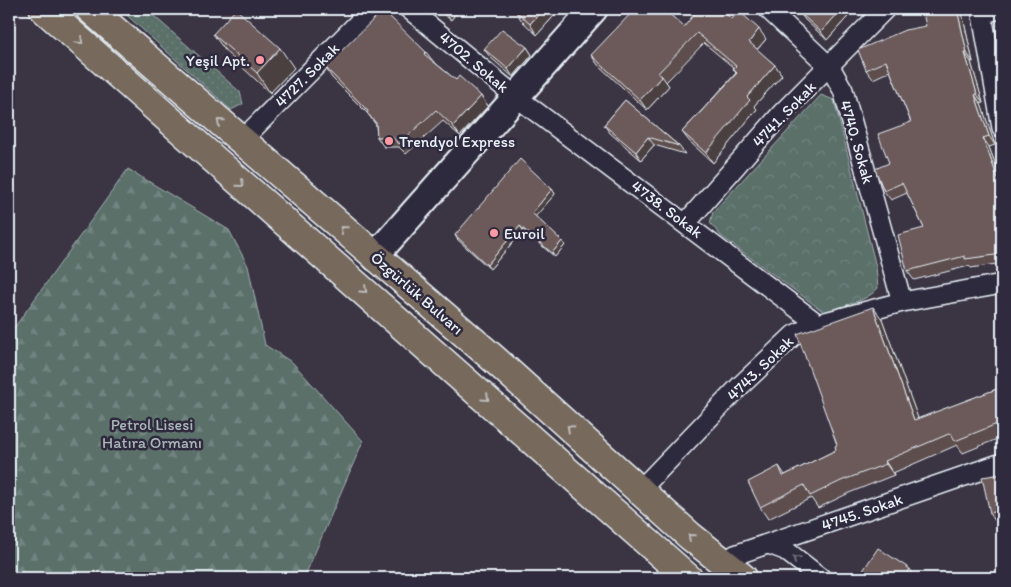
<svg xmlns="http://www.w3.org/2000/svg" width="1011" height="587" viewBox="0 0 1011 587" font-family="Itim,sans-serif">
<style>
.grass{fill:url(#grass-dots);stroke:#a1b0b0}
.forest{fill:url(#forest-firs);stroke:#a1b0b0}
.park{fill:url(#park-crowns);stroke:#a1b0b0}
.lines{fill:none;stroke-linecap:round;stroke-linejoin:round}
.minor-casing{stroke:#e8f1f8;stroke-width:22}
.secondary-casing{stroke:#e8f1f8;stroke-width:30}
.primary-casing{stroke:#e8f1f8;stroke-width:31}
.minor{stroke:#2f2a3d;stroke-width:19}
.secondary{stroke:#2f2a3d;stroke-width:26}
.primary{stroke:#77695c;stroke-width:28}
.wall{fill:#5d4d4d;stroke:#e8f1f8}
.shaded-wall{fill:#4c3f3f;stroke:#e8f1f8}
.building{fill:#6c5a5a;stroke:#e8f1f8}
.oneway{stroke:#bbbbba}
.oneway2{stroke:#70707e}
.poi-dot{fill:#ff9aa2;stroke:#2f2a3d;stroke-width:2}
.labels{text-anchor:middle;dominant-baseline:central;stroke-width:5;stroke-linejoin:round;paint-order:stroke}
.poi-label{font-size:16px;fill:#e8f1f8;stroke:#2f2a3d;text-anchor:start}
.street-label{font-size:16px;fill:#e8f1f8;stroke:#2f2a3d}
.park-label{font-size:16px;fill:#a8b6b8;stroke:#2f2a3d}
</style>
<defs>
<pattern id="grass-dots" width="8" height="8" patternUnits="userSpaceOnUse" patternTransform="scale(1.25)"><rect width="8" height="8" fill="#5a6f69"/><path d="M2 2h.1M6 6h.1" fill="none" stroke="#72847f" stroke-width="1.8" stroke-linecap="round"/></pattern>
<pattern id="forest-firs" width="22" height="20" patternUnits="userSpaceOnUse" patternTransform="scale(1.25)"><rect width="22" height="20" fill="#5a6f69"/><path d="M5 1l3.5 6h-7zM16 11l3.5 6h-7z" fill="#72847f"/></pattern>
<pattern id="park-crowns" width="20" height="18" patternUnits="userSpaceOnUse" patternTransform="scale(1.25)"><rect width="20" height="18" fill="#5a6f69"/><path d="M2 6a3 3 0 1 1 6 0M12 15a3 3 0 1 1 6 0" fill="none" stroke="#72847f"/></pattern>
</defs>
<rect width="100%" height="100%" fill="#3b3443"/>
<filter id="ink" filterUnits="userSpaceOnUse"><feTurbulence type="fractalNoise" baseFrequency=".02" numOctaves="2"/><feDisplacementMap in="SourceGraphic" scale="10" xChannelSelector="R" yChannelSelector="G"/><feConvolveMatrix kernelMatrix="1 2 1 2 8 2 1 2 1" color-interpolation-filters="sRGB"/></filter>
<g filter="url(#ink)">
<!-- grass -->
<path class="grass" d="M120 9H146L240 92 243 104 231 110Z"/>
<!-- forest -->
<path class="forest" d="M128 169 229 230 248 266 265 345 293 363 363 441 304 578H9V335Z"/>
<!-- park -->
<path class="park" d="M821 95 834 100 876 267 878 288C867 302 841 306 824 312L721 236 710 223 713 212Z"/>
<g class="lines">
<defs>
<g id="minor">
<path d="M409 9 515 96 818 324"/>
<path d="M768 9 830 67 843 90 902 302"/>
<path d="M981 9 1002 128"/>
<path d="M982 13 1001 9"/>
<path d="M241 141 372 9"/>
<path d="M686 223 782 113 885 9"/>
<path d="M639 491 739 387 794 335 818 324 902 302 1002 284"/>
<path d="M769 544 785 550 821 578"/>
<path d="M723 564 735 555 1002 463"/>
</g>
<path id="secondary" d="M376 258 383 247 594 9"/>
<g id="primary">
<path d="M44 9 688 578"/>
<path d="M90 9 494 359 690 536 743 578"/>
</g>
</defs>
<!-- minor casing -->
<use href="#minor" class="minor-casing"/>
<!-- secondary casing -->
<use href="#secondary" class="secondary-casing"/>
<!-- primary casing -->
<use href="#primary" class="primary-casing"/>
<!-- minor -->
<use href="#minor" class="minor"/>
<!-- secondary -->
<use href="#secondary" class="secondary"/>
<!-- primary -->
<use href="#primary" class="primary"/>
</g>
<!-- wall -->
<g class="wall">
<path d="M436 9H459L451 20Z"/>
<path d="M514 9H560L537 35 522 21Z"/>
<path d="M961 9 973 62H971L983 103 981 104 995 145 989 147 1002 182V263L971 268 969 266 914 280 907 271 924 228 907 193 891 200 884 191 889 163 911 122 890 71 873 79 866 70 926 26Z"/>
<path d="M799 12H852L827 40 805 20Z"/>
<path d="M732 19 766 39 757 50 775 65 782 75 754 106 757 109 713 163 689 141 682 132 736 73 733 69 734 68 704 43 666 82 669 86 647 110 598 65 591 55 684 27Z"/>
<path d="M213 34 294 68 270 93 227 53Z"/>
<path d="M527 47 532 55 513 77 490 57 484 49Z"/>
<path d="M426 52 433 61 456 80 481 96 488 106 460 136 443 121 406 154 399 147H384L377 137 376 125 368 114 332 78 325 67Z"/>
<path d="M625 100 679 146 685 154 654 145 641 160 610 133 604 125Z"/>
<path d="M552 189 555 194 535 216 565 245 555 257 523 230 490 269 457 239 455 235Z"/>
<path d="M882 319 918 419 1002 387V437L963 453 957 445 893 473 894 475 849 493 818 508 811 498 768 519 760 507 779 466 785 475 836 450Z"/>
<path d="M1002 474V520L995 521 990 513Z"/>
</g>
<!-- shaded-wall -->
<g class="shaded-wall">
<path d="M448 9H459L451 20 445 12Z"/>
<path d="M543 9H560L537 35 530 24Z"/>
<path d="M842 9H850L852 12 827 40 821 32Z"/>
<path d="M957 9H961L973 62 967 53Z"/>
<path d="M759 29 766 39 755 52 749 42Z"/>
<path d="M527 47 532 55 513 77 508 69Z"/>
<path d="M280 48 294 68 270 93 257 73Z"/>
<path d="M965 53 971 62 983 103 977 94Z"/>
<path d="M775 65 782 75 754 106 757 109 713 163 706 153 747 97Z"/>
<path d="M662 76 669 86 647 110 640 100Z"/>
<path d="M975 95 981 104 995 145 989 136Z"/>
<path d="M481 96 488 106 460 136 453 126Z"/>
<path d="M648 137 654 145 641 160 636 152Z"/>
<path d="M983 138 989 147 1002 182V189Z"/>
<path d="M998 188 1002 195V212Z"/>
<path d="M552 189 555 194 535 217 532 213Z"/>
<path d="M520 226 523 230 490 269 487 265Z"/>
<path d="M562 241 565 245 555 257 552 253Z"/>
<path d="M873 307 882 319 923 432 914 420Z"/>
<path d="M885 461 893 473 894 475 886 464Z"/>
<path d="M910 569 915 577V578H904Z"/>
</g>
<!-- building -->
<g class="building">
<path d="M236 9 280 48 257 73 213 34Z"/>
<path d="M441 9H448L445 12Z"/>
<path d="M514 9H543L530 24Z"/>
<path d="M635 9H664L684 27 698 9H719L732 19 739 11 759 29 749 42 775 65 747 97 750 100 706 153 682 132 737 73 733 69 736 66 697 33 658 73 662 76 640 100 591 55Z"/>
<path d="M802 9H842L821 32 799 12Z"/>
<path d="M922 9H957L967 53H965L977 94 975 95 989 136 983 138 1001 187 998 188 1002 212V249L995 255 965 259V256L907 271 898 235 924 228 902 183 884 191 875 169 889 163 878 134 911 122 886 61 866 70 858 50 905 30 926 26Z"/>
<path d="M383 10 426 52 424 54 456 80 459 76 481 96 453 126 436 110 399 144 392 137H377L376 123 367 113 368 111 325 67Z"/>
<path d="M502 29 527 47 508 69 484 49Z"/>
<path d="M625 100 679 146 648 137 636 152 604 125Z"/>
<path d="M520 159 552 189 532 213 562 241 552 253 520 226 487 265 455 235Z"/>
<path d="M873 307 914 420 1002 387V422L955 441 951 433 885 461 886 464 841 481 810 496 804 485 760 507 748 482 779 466 783 476 836 450 835 446 837 445 797 334Z"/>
<path d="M1002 474V510L990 513 982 477Z"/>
<path d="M878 548 910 569 904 578H858Z"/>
</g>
<!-- one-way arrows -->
<defs><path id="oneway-chevron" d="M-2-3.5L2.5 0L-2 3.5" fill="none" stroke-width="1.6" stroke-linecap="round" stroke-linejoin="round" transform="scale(1.25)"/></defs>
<g class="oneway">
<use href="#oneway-chevron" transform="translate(80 41) rotate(42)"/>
<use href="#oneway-chevron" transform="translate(220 122) rotate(-139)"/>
<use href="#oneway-chevron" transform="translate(241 184) rotate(41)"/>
<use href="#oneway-chevron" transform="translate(343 229) rotate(-139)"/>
<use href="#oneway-chevron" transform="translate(364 290) rotate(42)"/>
<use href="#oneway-chevron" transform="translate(486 398) rotate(42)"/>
<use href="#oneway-chevron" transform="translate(570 428) rotate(-138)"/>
<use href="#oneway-chevron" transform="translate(691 537) rotate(-139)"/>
</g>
<use class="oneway2" href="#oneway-chevron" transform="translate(796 559) rotate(-141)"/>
</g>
<!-- markers -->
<g class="poi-dot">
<circle cx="260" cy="60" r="5"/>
<circle cx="389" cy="141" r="5"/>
<circle cx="494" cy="233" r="5"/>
</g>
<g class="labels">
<!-- poi labels -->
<g class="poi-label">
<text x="250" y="60" text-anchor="end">Yeşil Apt.</text>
<text x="399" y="141">Trendyol Express</text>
<text x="504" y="233">Euroil</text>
</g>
<!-- street labels -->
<g class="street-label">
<text transform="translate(474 62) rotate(40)">4702. Sokak</text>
<text transform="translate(307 75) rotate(-45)">4727. Sokak</text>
<text transform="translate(784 114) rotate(-46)">4741. Sokak</text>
<text transform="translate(857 142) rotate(74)">4740. Sokak</text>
<text transform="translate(667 209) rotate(37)">4738. Sokak</text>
<text transform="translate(417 293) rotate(41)">Özgürlük Bulvarı</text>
<text transform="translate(760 368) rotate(-44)">4743. Sokak</text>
<text transform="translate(862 512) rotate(-19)">4745. Sokak</text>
</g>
<!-- park labels -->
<g class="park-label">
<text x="152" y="424">Petrol Lisesi<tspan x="152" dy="18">Hatıra Ormanı</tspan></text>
</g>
</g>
<!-- margin -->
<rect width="1011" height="587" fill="none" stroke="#2f2a3d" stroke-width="30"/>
<rect x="15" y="15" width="981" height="557" fill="none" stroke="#e8f1f8" stroke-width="2" filter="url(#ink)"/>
</svg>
